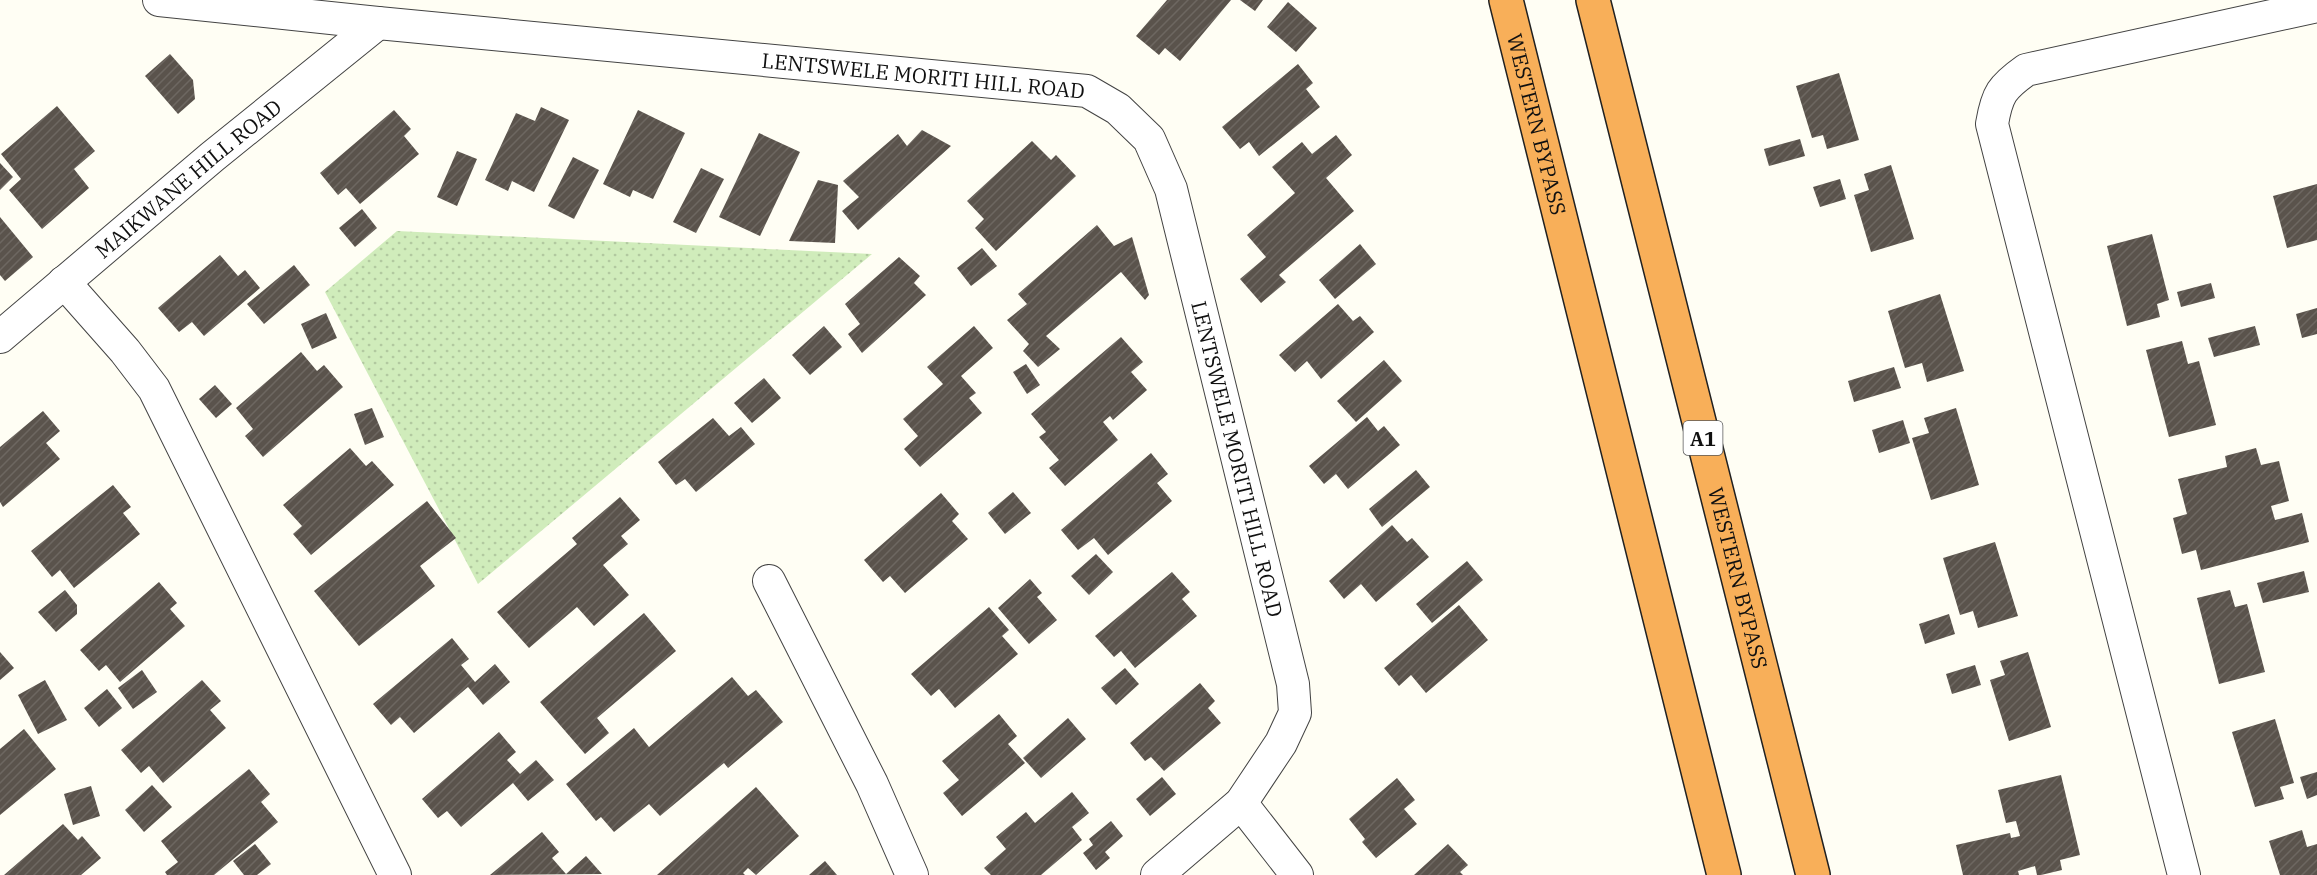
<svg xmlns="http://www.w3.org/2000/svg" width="2317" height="875" viewBox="0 0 2317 875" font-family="'IBM Plex Serif',serif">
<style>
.grass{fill:url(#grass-dots)}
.building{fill:url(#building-hatch)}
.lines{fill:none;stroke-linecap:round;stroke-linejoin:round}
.street-casing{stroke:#434343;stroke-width:34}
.highway-casing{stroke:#212121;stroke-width:36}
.street{stroke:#fff;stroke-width:32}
.highway{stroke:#f8af59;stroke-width:33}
.labels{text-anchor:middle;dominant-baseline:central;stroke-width:6;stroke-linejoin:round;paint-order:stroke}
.shield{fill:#fff;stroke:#585858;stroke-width:1.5}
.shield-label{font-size:20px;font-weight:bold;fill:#101010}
.street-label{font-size:21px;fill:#101010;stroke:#fff}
</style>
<defs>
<pattern id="grass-dots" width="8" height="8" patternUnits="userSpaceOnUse" patternTransform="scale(1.5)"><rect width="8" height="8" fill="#d0ecbb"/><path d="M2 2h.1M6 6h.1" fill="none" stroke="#b2c9a0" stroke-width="1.8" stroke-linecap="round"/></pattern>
<pattern id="building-hatch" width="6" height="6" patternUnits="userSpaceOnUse" patternTransform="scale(1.5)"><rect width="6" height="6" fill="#5a534c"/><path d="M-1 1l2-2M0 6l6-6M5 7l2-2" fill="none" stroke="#6d6761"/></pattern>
</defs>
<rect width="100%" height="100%" fill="#fffef4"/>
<!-- grass -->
<path class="grass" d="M397 231 872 254 478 584 325 292Z"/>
<!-- building -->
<g class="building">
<path d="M1167 0H1231L1180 61 1165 48 1159 55 1136 36Z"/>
<path d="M1240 0H1263L1255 11Z"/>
<path d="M1288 2 1317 28 1296 52 1267 27Z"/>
<path d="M170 54 193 80 195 99 178 114 145 76Z"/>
<path d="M1298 64 1313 83 1306 89 1320 107 1259 156 1249 142 1240 149 1222 127Z"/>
<path d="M1839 73 1859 140 1827 149 1823 135 1812 138 1796 86Z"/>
<path d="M57 106 95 151 74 169 89 188 42 229 9 190 21 179 1 154Z"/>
<path d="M541 107 569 120 534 192 512 181 508 191 485 180 516 113 535 121Z"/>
<path d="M394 110 411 129 404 136 419 154 360 204 346 188 338 195 320 173Z"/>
<path d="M638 110 685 133 653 199 633 190 630 197 603 184Z"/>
<path d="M922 130 951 146 858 230 842 211 859 197 843 181 898 134 907 146Z"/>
<path d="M759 133 800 152 760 236 719 217Z"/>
<path d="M1336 135 1352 155 1326 178 1354 211 1279 275 1286 282 1261 303 1240 279 1266 257 1247 235 1295 193 1272 167 1302 142 1312 154Z"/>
<path d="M1800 139 1805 156 1769 166 1764 149Z"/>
<path d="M1032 141 1051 160 1056 155 1076 176 996 251 975 228 984 219 967 201Z"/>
<path d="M457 151 477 159 457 206 437 197Z"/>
<path d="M573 157 599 170 574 219 548 206Z"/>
<path d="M0 163 13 177 0 190Z"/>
<path d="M1891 165 1914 239 1871 252 1854 195 1869 190 1864 174Z"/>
<path d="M701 168 724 179 696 233 673 222Z"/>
<path d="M1840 179 1846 199 1820 207 1813 187Z"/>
<path d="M818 180 838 185 835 243 789 241Z"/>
<path d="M2317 184V240L2287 248 2273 196Z"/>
<path d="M362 209 377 228 355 247 339 228Z"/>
<path d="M0 217 33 257 5 281 0 275Z"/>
<path d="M1097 225 1114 246 1132 237 1149 295 1145 300 1121 272 1046 336 1060 349 1038 367 1023 351 1029 344 1007 320 1027 304 1018 294Z"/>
<path d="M2152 234 2169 300 2157 304 2160 317 2127 326 2107 246Z"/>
<path d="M1360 244 1376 264 1335 299 1319 280Z"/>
<path d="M982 248 997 266 971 286 957 268Z"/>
<path d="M220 255 238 276 245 270 260 288 204 336 192 322 179 332 158 308Z"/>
<path d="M899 257 920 276 914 283 926 295 862 353 848 334 860 324 845 304Z"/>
<path d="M294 265 310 285 264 324 247 304Z"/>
<path d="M2211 283 2215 298 2181 307 2177 292Z"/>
<path d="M1940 294 1964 371 1927 382 1922 363 1905 368 1888 311Z"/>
<path d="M1338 304 1353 321 1360 316 1374 332 1321 379 1307 361 1295 372 1279 355Z"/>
<path d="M2317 308V334L2302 338 2296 314Z"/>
<path d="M326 313 337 338 312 349 301 324Z"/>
<path d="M824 326 842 347 810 375 792 355Z"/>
<path d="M974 326 993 348 961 376 976 393 969 398 982 413 920 467 904 449 918 436 903 419 943 384 927 367Z"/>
<path d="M2255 326 2260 345 2214 357 2208 338Z"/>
<path d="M1121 337 1143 362 1131 372 1147 390 1113 420 1110 416 1103 422 1118 440 1065 486 1049 468 1059 460 1039 437 1046 432 1031 414Z"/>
<path d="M2182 341 2188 364 2199 361 2216 425 2169 437 2146 350Z"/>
<path d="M301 352 317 371 324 365 343 387 263 457 245 436 253 429 236 408Z"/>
<path d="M1384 360 1402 381 1356 422 1337 401Z"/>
<path d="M1026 364 1040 385 1027 394 1013 372Z"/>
<path d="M1894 367 1901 388 1854 402 1848 381Z"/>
<path d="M764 378 781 398 752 423 734 403Z"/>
<path d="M215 385 232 404 216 418 199 399Z"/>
<path d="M372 408 384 437 365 445 354 414Z"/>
<path d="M1956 408 1979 485 1931 500 1912 438 1929 433 1924 418Z"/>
<path d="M43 411 60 431 46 443 60 459 3 507 0 502V447Z"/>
<path d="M1367 417 1378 431 1384 426 1400 445 1348 489 1336 474 1324 484 1309 466Z"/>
<path d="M713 418 729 436 741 427 755 444 696 492 685 479 676 485 658 462Z"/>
<path d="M1903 420 1910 443 1879 453 1872 430Z"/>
<path d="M350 448 366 466 372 461 394 485 311 555 293 534 302 526 283 505Z"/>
<path d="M2256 448 2261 465 2279 461 2289 501 2271 506 2275 520 2302 513 2309 542 2201 570 2196 550 2182 554 2173 518 2187 514 2178 479 2227 467 2225 456Z"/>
<path d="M1151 453 1168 474 1157 483 1172 501 1108 555 1094 538 1078 550 1061 530Z"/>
<path d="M1416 470 1430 487 1382 527 1369 509Z"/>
<path d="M113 485 131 507 123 513 140 534 74 588 60 570 52 577 31 551Z"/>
<path d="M1013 492 1031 513 1005 534 988 513Z"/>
<path d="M941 493 959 514 952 521 968 539 905 593 890 576 883 582 864 560Z"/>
<path d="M620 497 640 520 621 536 628 544 603 565 629 595 594 626 577 607 529 648 497 612 577 544 572 538Z"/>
<path d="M427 501 456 538 420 566 435 586 359 646 314 591Z"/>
<path d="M1392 525 1407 542 1412 538 1429 557 1376 602 1361 584 1344 599 1329 581Z"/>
<path d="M1995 542 2018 616 1978 628 1973 611 1960 615 1943 558Z"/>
<path d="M1096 554 1113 572 1089 595 1071 576Z"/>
<path d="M1467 561 1483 580 1432 623 1416 604Z"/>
<path d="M2304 571 2309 592 2263 603 2257 583Z"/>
<path d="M1172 572 1190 592 1182 599 1197 616 1135 668 1121 651 1114 657 1095 636Z"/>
<path d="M1030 579 1042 593 1037 597 1057 620 1029 644 998 608Z"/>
<path d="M159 582 177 603 170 609 185 626 120 682 106 665 99 671 80 650Z"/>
<path d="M65 590 77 605V614L56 632 38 612Z"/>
<path d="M2230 590 2235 607 2247 604 2265 672 2219 684 2197 598Z"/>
<path d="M1459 605 1488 640 1426 693 1411 675 1399 686 1384 668Z"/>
<path d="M989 607 1009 630 1002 636 1018 654 955 708 939 689 931 696 911 674Z"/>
<path d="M644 613 676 651 597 718 609 733 585 754 540 702Z"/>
<path d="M1949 614 1955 634 1925 644 1919 624Z"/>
<path d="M452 638 469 659 461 665 475 682 495 664 510 682 483 705 468 687 414 733 400 717 391 725 373 704Z"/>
<path d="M0 652 14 668 0 680Z"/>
<path d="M2028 652 2051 727 2009 741 1990 680 2005 675 2000 661Z"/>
<path d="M1975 665 1981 685 1952 694 1946 674Z"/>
<path d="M1125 668 1139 684 1116 705 1101 688Z"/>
<path d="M142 670 157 692 133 709 118 688Z"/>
<path d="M732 677 748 696 756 690 783 722 728 768 724 763 660 816 649 804 614 832 601 817 596 821 566 784 634 728 649 747Z"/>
<path d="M45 680 67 720 38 734 18 695Z"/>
<path d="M202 680 221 701 210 710 226 728 163 783 149 766 141 773 121 750Z"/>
<path d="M1200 683 1215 701 1208 708 1221 723 1164 771 1151 757 1145 761 1130 743Z"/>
<path d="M107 689 122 708 99 727 84 708Z"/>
<path d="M999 714 1017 736 1008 744 1025 763 962 816 943 793 959 780 942 761Z"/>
<path d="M1068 718 1086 739 1041 778 1023 758Z"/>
<path d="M2275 719 2294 783 2280 787 2284 799 2255 807 2232 732Z"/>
<path d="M24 729 56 769 0 815V749Z"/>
<path d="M499 732 516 752 507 760 520 774 536 760 554 780 528 801 513 783 461 827 447 811 438 818 422 799Z"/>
<path d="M249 769 270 794 261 802 278 822 214 875H167L165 872 178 862 161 841Z"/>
<path d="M2317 772V795L2307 799 2300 777Z"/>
<path d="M2061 775 2080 855 2060 860 2062 870 2041 875H2037L2035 866 2018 871 2019 875H1963L1956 845 2010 833 2011 838 2020 836 2016 821 2006 823 1998 790Z"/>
<path d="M1162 777 1176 794 1150 816 1136 799Z"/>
<path d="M1397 778 1415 800 1404 809 1417 824 1376 858 1362 842 1365 839 1349 819Z"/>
<path d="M152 785 172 807 144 832 125 810Z"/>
<path d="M91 786 100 816 73 825 64 794Z"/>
<path d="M756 787 799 836 756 875 748 868 743 873 745 875H657Z"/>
<path d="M1072 792 1089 813 1072 827 1082 840 1041 875H991L984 868 1006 849 996 837 1026 812 1035 823Z"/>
<path d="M1111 821 1123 836 1105 852 1110 858 1096 870 1083 853 1093 845 1089 839Z"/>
<path d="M63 824 78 840 82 836 101 858 81 875H4Z"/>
<path d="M2302 830 2307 847 2317 844V875H2280L2269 841Z"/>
<path d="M542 832 559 852 552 858 566 874 586 856 602 874 490 875Z"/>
<path d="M255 844 271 864 257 875H244L233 861Z"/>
<path d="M1448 844 1468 865 1460 872 1463 875H1414Z"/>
<path d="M825 861 837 875H809Z"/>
</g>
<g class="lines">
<defs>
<g id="street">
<path id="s1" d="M159 0 378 23 1087 91 1118 109 1149 139 1171 189 1293 684 1295 713 1281 743 1241 803 1157 875"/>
<path d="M64 282 125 351 154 389 395 875"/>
<path id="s2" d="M0 337 212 157 378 23"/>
<path d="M769 581 872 784 912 875"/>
<path d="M1241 803 1297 875"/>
<path d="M2184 875 1992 124C1997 94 2002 87 2026 70L2317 6"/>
</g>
<g id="highway">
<path id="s3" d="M1506 0 1724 875"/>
<path id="s4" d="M1593 0 1813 875"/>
</g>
</defs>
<!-- street casing -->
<use href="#street" class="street-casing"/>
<!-- highway casing -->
<use href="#highway" class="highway-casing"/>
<!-- street -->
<use href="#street" class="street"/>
<!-- highway -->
<use href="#highway" class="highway"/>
</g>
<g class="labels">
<!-- shield labels -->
<rect class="shield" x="1683.5" y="421" width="39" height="34" rx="4.5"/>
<g class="shield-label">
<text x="1703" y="438">A1</text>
</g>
<!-- street labels -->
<g class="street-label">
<text stroke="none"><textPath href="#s1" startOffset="768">LENTSWELE MORITI HILL ROAD</textPath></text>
<text stroke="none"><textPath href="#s3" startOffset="128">WESTERN BYPASS</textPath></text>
<text stroke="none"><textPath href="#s2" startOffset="246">MAIKWANE HILL ROAD</textPath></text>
<text stroke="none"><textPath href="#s1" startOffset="1344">LENTSWELE MORITI HILL ROAD</textPath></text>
<text stroke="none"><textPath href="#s4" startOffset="596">WESTERN BYPASS</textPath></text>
</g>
</g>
</svg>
